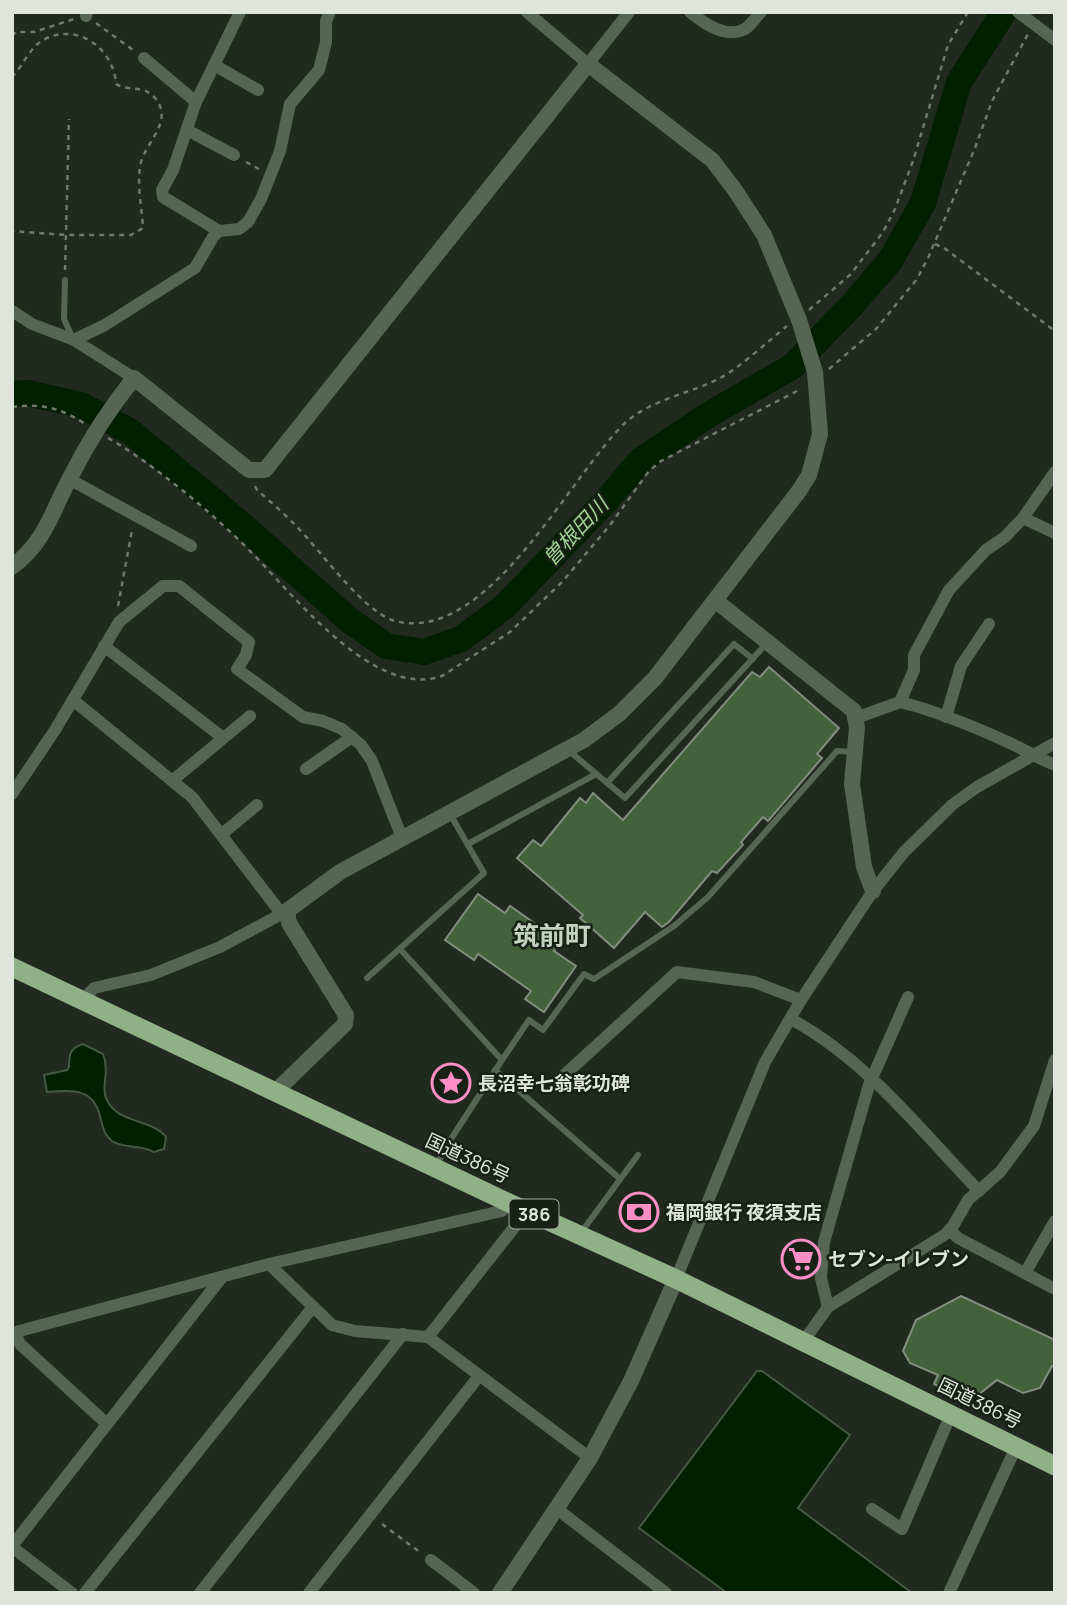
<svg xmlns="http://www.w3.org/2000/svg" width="1067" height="1605" font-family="Manrope,'Noto Sans JP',sans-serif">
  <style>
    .water { fill: #021f00; stroke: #445a42; stroke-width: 2 }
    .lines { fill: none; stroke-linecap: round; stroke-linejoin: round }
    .river { stroke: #021f00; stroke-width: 26 }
    .building { fill: #43623b; stroke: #818d7e; stroke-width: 2 }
    .path { stroke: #71796e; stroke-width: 2.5; stroke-dasharray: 5 5; stroke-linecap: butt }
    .service { stroke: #576554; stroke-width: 6 }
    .minor { stroke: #576554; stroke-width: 12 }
    .tertiary { stroke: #576554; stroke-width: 16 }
    .trunk { stroke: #90b088; stroke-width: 19 }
    .labels { text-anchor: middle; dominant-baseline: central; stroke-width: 5; stroke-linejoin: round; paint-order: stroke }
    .shield { fill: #172115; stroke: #a3aaa1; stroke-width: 2 }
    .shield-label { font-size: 18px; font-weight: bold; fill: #dfe5dd }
    .poi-label { font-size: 19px; font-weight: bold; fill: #dfe5dd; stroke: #172115; text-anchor: start }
    .street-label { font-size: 19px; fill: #dfe5dd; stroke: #172115 }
    .water-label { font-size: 21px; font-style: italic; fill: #9fd192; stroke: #172115 }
    .district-label { font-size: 26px; font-weight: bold; fill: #c6d3c3; stroke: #172115 }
  </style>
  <rect width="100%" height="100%" fill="#212a1e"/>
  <g class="water">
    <path d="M83,1044l20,10c7,18 -2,31 3,44 10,26 45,20 60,39l-2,12 -10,3c-14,-8 -30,-3 -42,-11 -9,-7 -9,-15 -12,-25 -7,-29 -30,-26 -53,-24l-3,-17 23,-5 2,-3c0,-13 1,-19 14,-23z"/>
    <path d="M757,1371h5l88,64 -52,73 114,85h-185l-88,-65z"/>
  </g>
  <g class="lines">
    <path class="river" d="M12,394l15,-1 54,12 50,27 110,92 108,96 37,26 38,6 37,-13 43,-32 101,-105 36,-42 64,-43 88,-51 60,-62 37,-43 33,-58 36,-121 45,-70"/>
  </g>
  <g class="building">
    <path d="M769,667l70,61 -22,26 5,4 -54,63 -5,-4 -22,25 2,3 -26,28 -5,-2 -43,51 -7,5 -17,-15 -31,36 -34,-30 3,-3 -66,-57 16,-18 8,6 39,-48 6,5 7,-10 30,27 129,-148 8,5z"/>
    <path d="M478,894l27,19 5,-7 51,36 -7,9 22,15 -32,46 -19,-13 6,-8 -53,-37 -4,6 -29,-20z"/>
    <path d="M961,1296l94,44v27l-3,-1 -12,22 -17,5 -26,-13 -19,15 -20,-9 -4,8 -20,-10 4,-9 -28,-12 -7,-12 13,-31z"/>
  </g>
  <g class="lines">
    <g class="path">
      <path d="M96,23l37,27"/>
      <path d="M12,36l4,-4h18l40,-13"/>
      <path d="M12,77c11,-11 19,-32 33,-38 34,-17 69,11 71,45 13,8 27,0 39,14 19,22 -8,43 -14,64 -5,20 1,46 2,66l-12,7h-65l-54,-4"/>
      <path d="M246,162l13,7"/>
      <path d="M935,244l9,4 111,83"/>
      <path d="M65,270l4,-151"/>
      <path d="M809,310l42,-36 32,-42 12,-23 18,-48 35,-116 20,-33"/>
      <path d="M829,369l47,-40 41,-50 11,-21 47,-110 17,-47 36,-67"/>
      <path d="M12,407c28,-4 50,1 73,17"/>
      <path d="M108,438c45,26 93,66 131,102 46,43 131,161 203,136l68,-44 53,-51 47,-56 39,-54 12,-10 140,-72"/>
      <path d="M255,486l2,4c15,13 30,26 43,40 22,23 65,83 95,91 93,24 175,-146 230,-198 26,-24 65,-29 95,-45 21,-11 48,-37 67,-52"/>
      <path d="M118,606l14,-76"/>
      <path d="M382,1524l39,29"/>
    </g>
    <g class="service">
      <path d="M65,280l-1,39 9,20"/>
      <path d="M568,750l57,48 141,-154"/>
      <path d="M607,783l127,-139 19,15"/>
      <path d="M468,844l128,-70"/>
      <path d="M400,949l102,111 -60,93 -5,13"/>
      <path d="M367,978l117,-105 -34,-59"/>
      <path d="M502,1060l27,-40 14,10 41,-56 10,5 80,-53 34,-29 129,-146 18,1"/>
      <path d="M495,1070l124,108"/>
      <path d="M580,1234l58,-79"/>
    </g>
    <g class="minor">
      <path d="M527,12l61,52 41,-52"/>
      <path d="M690,12c15,12 36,27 55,17 6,-4 11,-12 16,-17"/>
      <path d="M1018,12l37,28"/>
      <path d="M86,16l1,-4"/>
      <path d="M144,58l52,44"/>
      <path d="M214,65l44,25"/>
      <path d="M187,130l47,25"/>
      <path d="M219,231l20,-2 9,-7 13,-23 19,-48 10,-47 29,-34 7,-28v-21l4,-9"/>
      <path d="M12,311l20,13 42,16 60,38"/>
      <path d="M74,340l31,-15 90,-57 18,-31 6,-6 -56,-34 -1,-7 11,-20 23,-68 44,-90"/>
      <path d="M69,479l122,67"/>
      <path d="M1023,518l32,15"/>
      <path d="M104,646l118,91"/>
      <path d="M73,700l119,97 89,116"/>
      <path d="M900,702c37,9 75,25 110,41 15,7 29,16 45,22"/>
      <path d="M946,717l15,-51 28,-42"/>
      <path d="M856,718l44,-16 14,-32v-15l35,-65 37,-40 19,-13 18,-19 32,-46"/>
      <path d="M306,769l46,-32"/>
      <path d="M173,780l77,-64"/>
      <path d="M12,794l43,-64 64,-108 44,-36h16l70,56 -3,13 -9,14 66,48 20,4 19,8 19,16 11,16 30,77"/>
      <path d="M222,834l35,-29"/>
      <path d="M83,1000l11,-12 57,-13 69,-28 67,-36"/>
      <path d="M791,1019c77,42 129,111 188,172"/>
      <path d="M560,1079l117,-107 77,10 47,18"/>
      <path d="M950,1230l8,8 97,51"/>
      <path d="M269,1264l63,61 23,6 73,6 162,121"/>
      <path d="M1025,1273l30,-52"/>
      <path d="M676,1279l89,-217 36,-62 72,-109 31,-39 48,-47 25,-18 78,-44"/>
      <path d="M828,1307l-7,-29 3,-36 45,-157 39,-88"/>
      <path d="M15,1332l5,12 87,80"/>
      <path d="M12,1333l257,-69 233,-53 5,-9"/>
      <path d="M428,1337l99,-126"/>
      <path d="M803,1342l25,-35 118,-73 7,-8 15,-26 32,-28 34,-46 21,-66"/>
      <path d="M557,1509l109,84"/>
      <path d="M872,1509l30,20 49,-115"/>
      <path d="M12,1546l210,-269"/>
      <path d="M12,1547l60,46"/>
      <path d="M431,1560l43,33"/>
      <path d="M85,1593l228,-286"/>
      <path d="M200,1593l203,-259"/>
      <path d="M309,1593l170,-217"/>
      <path d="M949,1593l67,-146"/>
    </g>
    <g class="tertiary">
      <path d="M12,567c34,-26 39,-54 58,-89 18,-36 39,-69 64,-100l115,92h16l323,-406 124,96 23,30 29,45 35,85 16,52 5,62 -11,41 -10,16 -144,187 -36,36 -35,26 -244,132 -53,39 2,12 57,92 -1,9 -70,68"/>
      <path d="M716,601l138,110 3,17 -5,56 12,83 9,24"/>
      <path d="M500,1593l90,-135 41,-77 45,-102"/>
    </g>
    <path class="trunk" d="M12,967l495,235 169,77 379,187"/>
  </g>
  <defs>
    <symbol id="sight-ring" viewBox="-11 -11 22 22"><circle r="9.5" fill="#172115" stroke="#fb8fc5" stroke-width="1.5"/><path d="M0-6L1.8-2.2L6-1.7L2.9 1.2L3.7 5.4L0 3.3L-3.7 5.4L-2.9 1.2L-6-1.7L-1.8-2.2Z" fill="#fb8fc5"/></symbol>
    <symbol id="bank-ring" viewBox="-11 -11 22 22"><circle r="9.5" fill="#172115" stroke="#fb8fc5" stroke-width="1.5"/><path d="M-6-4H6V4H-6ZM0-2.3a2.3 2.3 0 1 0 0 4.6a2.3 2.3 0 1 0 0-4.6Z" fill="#fb8fc5"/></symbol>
    <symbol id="supermarket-ring" viewBox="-11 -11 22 22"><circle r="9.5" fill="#172115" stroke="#fb8fc5" stroke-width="1.5"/><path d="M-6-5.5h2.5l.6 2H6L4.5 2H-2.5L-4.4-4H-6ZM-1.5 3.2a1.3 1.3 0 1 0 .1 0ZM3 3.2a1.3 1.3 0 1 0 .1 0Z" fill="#fb8fc5"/></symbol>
  </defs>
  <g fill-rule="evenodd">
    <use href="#sight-ring" x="429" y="1061" width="44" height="44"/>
    <use href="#bank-ring" x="617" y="1190" width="44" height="44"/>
    <use href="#supermarket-ring" x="779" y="1237" width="44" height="44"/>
  </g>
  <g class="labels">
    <rect class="shield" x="509.5" y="1199.5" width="49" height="29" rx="5"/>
    <g class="shield-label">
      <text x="534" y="1214">386</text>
    </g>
    <g class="poi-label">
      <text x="478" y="1083">長沼幸七翁彰功碑</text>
      <text x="666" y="1212">福岡銀行 夜須支店</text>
      <text x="828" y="1259">セブン-イレブン</text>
    </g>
    <g class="street-label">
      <text transform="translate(468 1158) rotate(25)">国道386号</text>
      <text transform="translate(980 1403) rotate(26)">国道386号</text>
    </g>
    <g class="water-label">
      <text transform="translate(575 531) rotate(-47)">曽根田川</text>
    </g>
    <g class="district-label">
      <text x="552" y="935">筑前町</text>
    </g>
  </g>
  <rect width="1067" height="1605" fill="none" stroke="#dfe5dd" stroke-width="28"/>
</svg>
